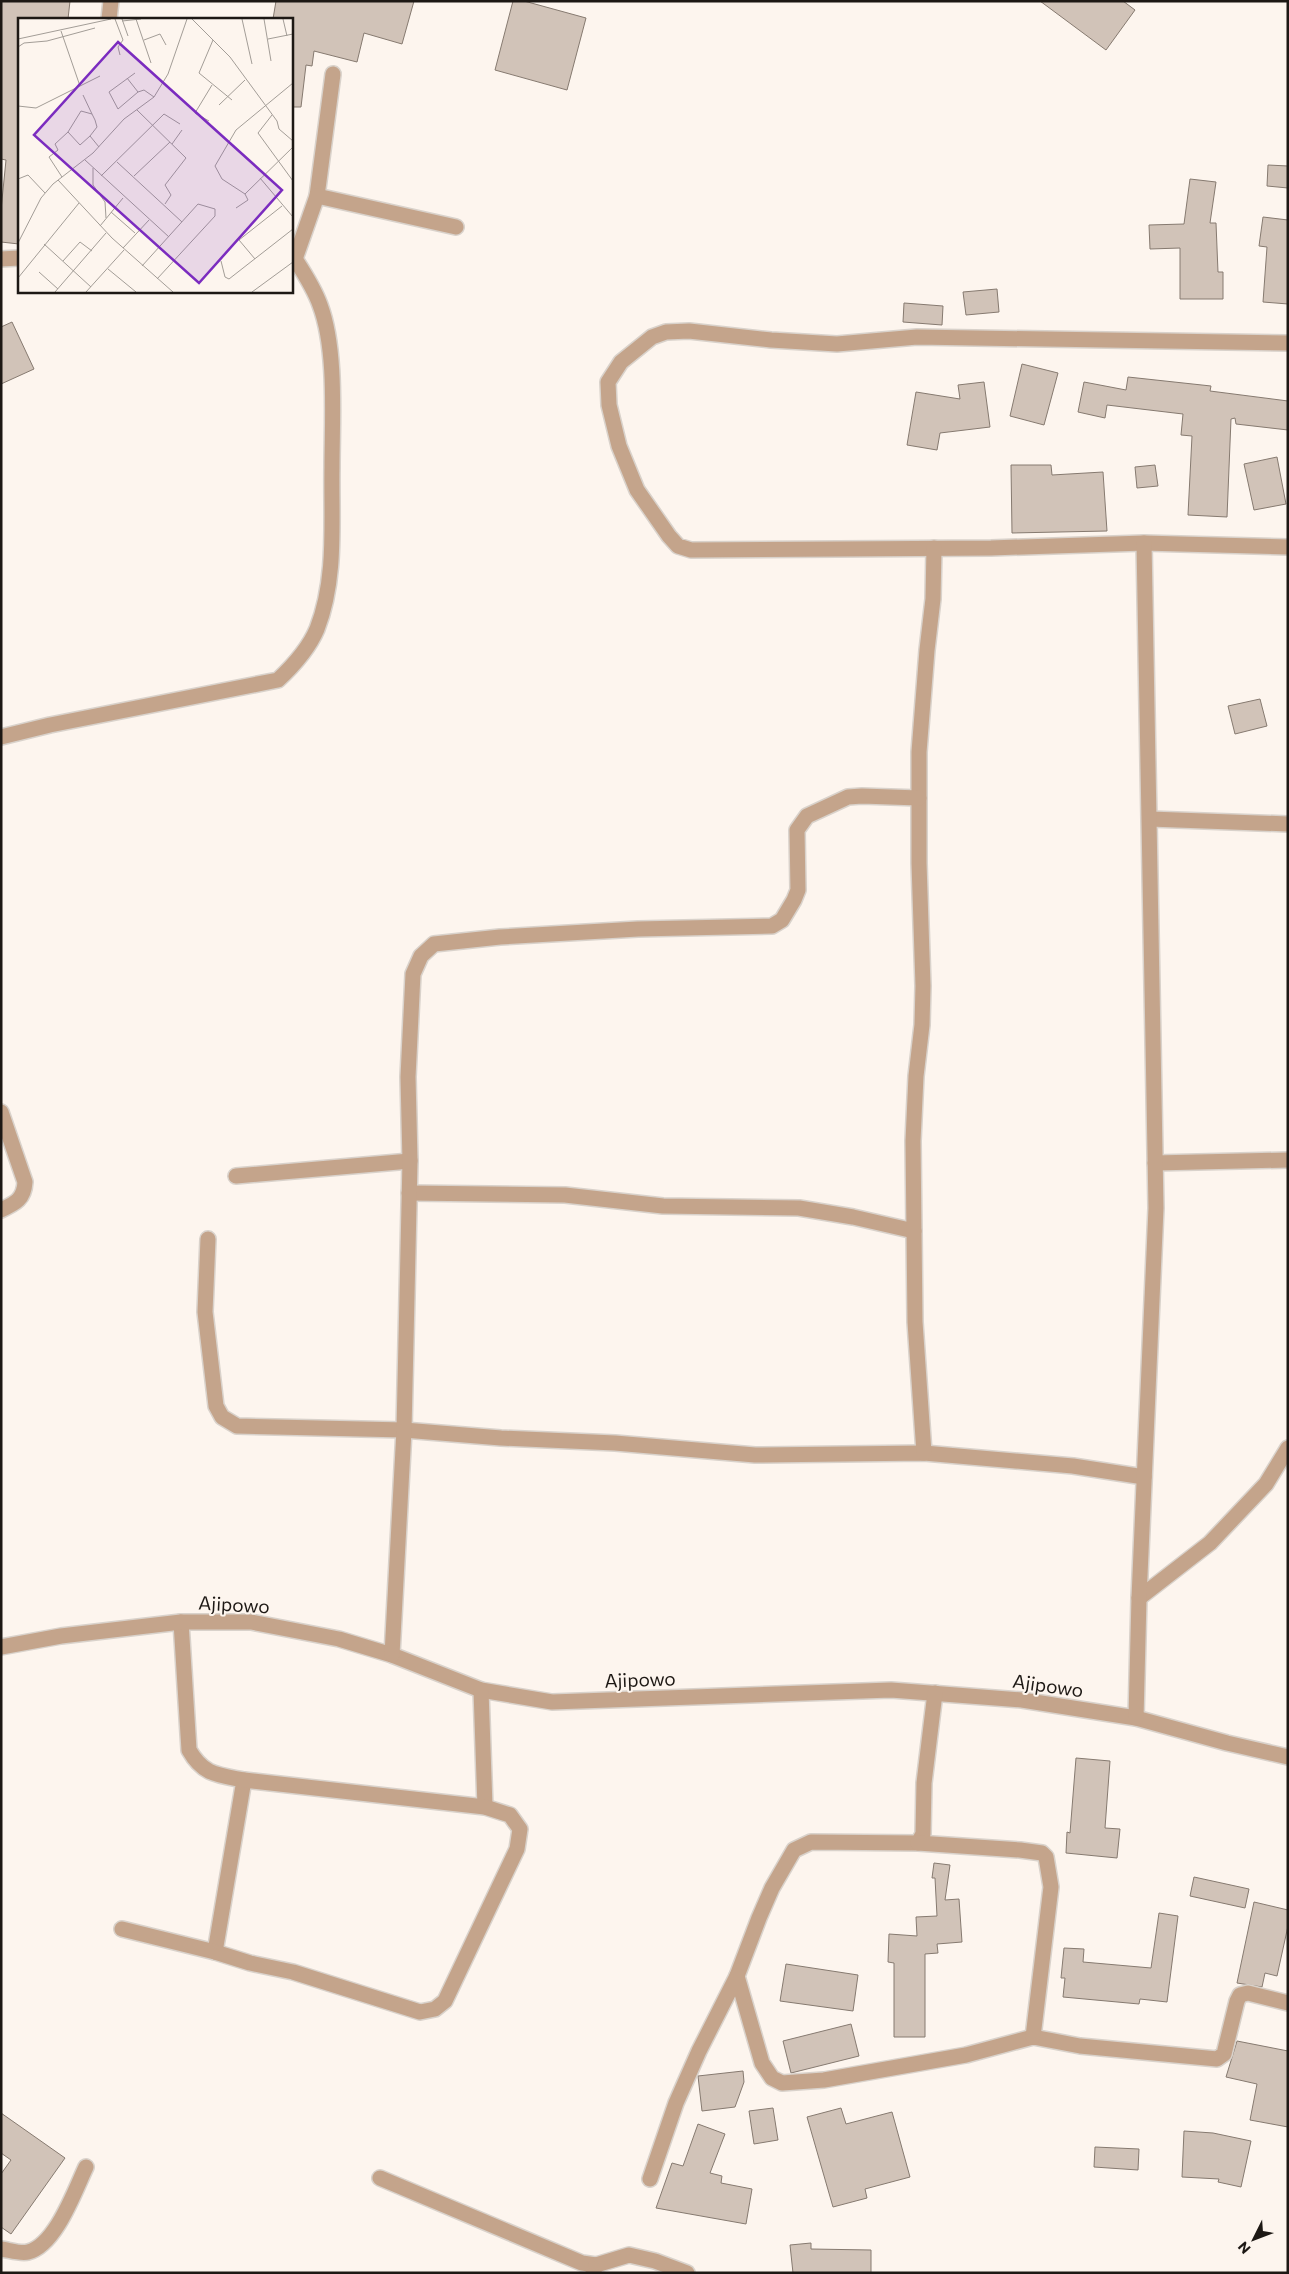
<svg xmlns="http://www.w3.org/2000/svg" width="1289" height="2274" font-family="Commissioner,sans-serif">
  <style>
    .building { fill: #d1c3b8; stroke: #867a70 }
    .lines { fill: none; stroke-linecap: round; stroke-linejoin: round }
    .minor-casing { stroke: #d9d2cb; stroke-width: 18 }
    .minor { stroke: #c4a48b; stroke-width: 15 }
    .labels { text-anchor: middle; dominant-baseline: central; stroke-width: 4; stroke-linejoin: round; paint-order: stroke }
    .street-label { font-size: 19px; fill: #1d1814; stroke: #fdf5ee }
    .inset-road { fill: none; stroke: #a39d97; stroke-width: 1 }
    .view { fill: #7b2cbf; fill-opacity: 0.15; stroke: #7b2cbf; stroke-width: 2.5 }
    .inset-edge { fill: none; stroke: #1d1814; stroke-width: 2.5 }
  </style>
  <rect width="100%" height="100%" fill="#fdf5ee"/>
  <g class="building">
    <path d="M1,1h69l-2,18h-49v225l-18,-2v-32l5,-50 -5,-1z"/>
    <path d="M276,1h138l-12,43 -38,-11 -7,29 -43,-11 -2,15 -6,-1 -5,42h-10v-88h-18z"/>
    <path d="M513,1h11l62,17 -19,72 -72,-20z"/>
    <path d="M1040,1h83l12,9 -29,40z"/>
    <path d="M1268,165l20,1v22l-21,-2z"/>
    <path d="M1190,179l26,3 -6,41h6l2,49h5v27h-43v-51l-30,1 -1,-24 35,-1z"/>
    <path d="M1263,217l25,3v84l-25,-2 4,-55 -8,-1z"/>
    <path d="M997,289l2,23 -33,3 -3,-23z"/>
    <path d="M904,303l39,3 -1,19 -39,-3z"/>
    <path d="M12,322l22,47 -33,15v-57z"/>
    <path d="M1022,364l36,9 -14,52 -34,-9z"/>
    <path d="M1128,377l83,9 -1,5 78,10v29l-52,-6 -1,-6 -4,1 -4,98 -39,-2 4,-79 -11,-1 2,-21 -76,-9 -2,13 -27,-6 6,-30 42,8z"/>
    <path d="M984,382l6,45 -50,6 -3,17 -30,-5 9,-53 44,7 -2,-14z"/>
    <path d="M1277,457l9,47 -32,6 -10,-46z"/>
    <path d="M1011,465h40l1,10 51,-3 4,59 -95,2z"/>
    <path d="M1155,465l3,21 -21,2 -2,-21z"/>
    <path d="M1260,699l7,27 -32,8 -7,-28z"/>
    <path d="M1076,1758l34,3 -5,67 15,1 -3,29 -51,-5 1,-21 3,1z"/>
    <path d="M934,1863l16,2 -5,35 14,-1 3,43 -25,2 1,9 -13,1v83h-31v-74l-6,-1 1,-28 28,2 -1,-19 21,-1 -2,-38h-3z"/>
    <path d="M1194,1877l55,12 -4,19 -55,-12z"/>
    <path d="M1254,1902l34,8v16l-11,50 -12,-3 -3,14 -25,-4z"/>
    <path d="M1159,1913l19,3 -11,86 -27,-3 -1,5 -76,-7 2,-19h-4l3,-30 20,1 -1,13 68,6z"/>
    <path d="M786,1964l72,11 -5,36 -73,-10z"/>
    <path d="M851,2024l8,32 -68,17 -8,-32z"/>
    <path d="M1237,2041l51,10v76l-38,-7 7,-36 -31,-7z"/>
    <path d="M743,2071l1,11 -9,25 -33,4 -4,-35z"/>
    <path d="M773,2108l5,32 -24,4 -5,-33z"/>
    <path d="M841,2108l5,16 46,-12 18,65 -45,12 2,9 -34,9 -26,-90z"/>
    <path d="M1,2113l64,45 -54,76 -10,-7v-53l10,-14 -10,-7z"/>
    <path d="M698,2124l27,10 -15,39 12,3 -1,7 31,6 -6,35 -90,-16 16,-45 11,3z"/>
    <path d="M1184,2131l29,2 38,8 -10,46 -23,-5 1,-3 -37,-2z"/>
    <path d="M1095,2147l44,2 -1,21 -44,-3z"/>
    <path d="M811,2243v6l60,1v23h-78l-3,-28z"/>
  </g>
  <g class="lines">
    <defs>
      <g id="minor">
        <path d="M109,19l2,-18"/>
        <path d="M317,196l16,-122"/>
        <path d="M1,259l18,-1"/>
        <path d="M291,260l4,-1 22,-63 139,31"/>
        <path d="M1288,343l-371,-6 -80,7 -66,-4 -82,-9 -23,1 -14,5 -31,25 -13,20 1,23 10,41 18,44 32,46 9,10 13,4 300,-2 153,-5 144,4"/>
        <path d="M1,737l49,-12 228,-45c15,-14 31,-32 39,-51 20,-51 14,-108 15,-162 0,-47 5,-117 -12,-162 -6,-17 -16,-32 -25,-46"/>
        <path d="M1150,819l138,5"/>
        <path d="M1,1112l24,70c-1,17 -9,21 -24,28"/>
        <path d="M1155,1163l133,-3"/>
        <path d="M236,1176l174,-15"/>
        <path d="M409,1193l156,2 98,11 136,2 54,9 61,14"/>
        <path d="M208,1239l-3,73 11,94 6,11 15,9 167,4 97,8 114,5 140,12 169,-2 149,13 71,11"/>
        <path d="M924,1453l-9,-131 -2,-181 3,-65 6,-51 1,-39 -4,-123v-111l8,-102 6,-51 1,-51"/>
        <path d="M1139,1598l71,-55 56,-59 22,-36"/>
        <path d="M181,1622l8,128c14,25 29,25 55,30l-29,172"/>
        <path d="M1,1647l60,-11 120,-14h70l88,17 53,16 89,35 71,12 339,-12 131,10 114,18 91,25 61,14"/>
        <path d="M392,1655l12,-225 6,-269 -2,-84 5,-103 8,-18 13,-12 66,-7 138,-8 134,-3 10,-6 12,-20 4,-10 -1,-60 10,-14 41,-19 14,-1 57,2"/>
        <path d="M481,1690l4,117"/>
        <path d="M935,1693l-11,90 -1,51 -5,9 -107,-1 -17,8 -22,38 -13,30 -22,58 25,87 10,15 10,5 42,-3 142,-25 67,-18 47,9 137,13 7,-5 13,-53 3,-6 8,-2 40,10"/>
        <path d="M1136,1718l3,-120 17,-390 -12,-665"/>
        <path d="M918,1843l102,7 22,3 4,4 5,30 -18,150"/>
        <path d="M122,1929l93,23 35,11 43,9 127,40 15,-3 10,-8 72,-152 3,-20 -10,-14 -25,-8 -241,-27"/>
        <path d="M380,2178l202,85 14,2 -3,8"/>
        <path d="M650,2179l26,-76 23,-52 38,-75"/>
        <path d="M1,2249c8,1 20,5 27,3 28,-7 47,-62 58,-85"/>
        <path d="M596,2265l33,-10 26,6 32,12"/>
      </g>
    </defs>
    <use href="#minor" class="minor-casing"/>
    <use href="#minor" class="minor"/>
  </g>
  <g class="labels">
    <g class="street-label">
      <text transform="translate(234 1604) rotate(3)">Ajipowo</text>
      <text transform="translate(640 1679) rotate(-2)">Ajipowo</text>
      <text transform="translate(1048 1685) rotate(8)">Ajipowo</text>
    </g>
  </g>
  <g transform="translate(18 18)">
    <rect width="275" height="275" fill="#fdf5ee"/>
    <path class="inset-road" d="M97,1l8,21 -5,7 2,8M104,1l6,17M118,1l15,44M174,1l38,38 47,64 2,8 14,12M224,1l10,45M246,1l7,42M265,1l4,17M104,3l19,-2M43,13l19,55 20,-10M0,21l93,-20M250,21l25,-5M126,22l16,-6 6,11M195,22l-14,33 33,27M0,29l6,-4 23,-2 48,-13M117,55l-26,19 9,17 20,-17M109,60l11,14 6,-2 10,7M65,77l9,19M201,87l26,-25M0,88l18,2 44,-22M119,92l49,48 -21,27 6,10 -6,9M254,97l-14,18 35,48M191,103l-14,-8 17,-28M50,114l12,13 10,-9M154,126l10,-14M67,142l84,77M99,144l65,60M75,150v17l12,17 1,16M83,158l63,-62 16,10M116,158l36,-34M44,159l-13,-20 9,-7 -3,-6 13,-12 13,-21 11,3 3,6 2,7 -7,9 9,11M242,160l33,39M0,161l10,-4 17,18M40,162l54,58 61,54M227,176l-23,-15 -7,-13 21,-36 57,-47M227,176l48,-47M218,190l12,-8 -3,-6M93,194l24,21M82,208l23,-28M0,225l23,-45 12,-14 40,-31 31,-34 30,-22 14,-23 19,-55M26,226l47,43M105,230l26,-28M237,241l-16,-19 43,-34M45,243l17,-19 12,9M203,243l4,16 4,2 64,-50M124,248l56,-62 17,5v7l-58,63M90,251l28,23M21,254l19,17M0,260l61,-75M37,274l51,-59M68,274l38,-42M234,274l41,-30"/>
    <path class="view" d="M100,24l164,148 -83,93 -165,-148z"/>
    <rect width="275" height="275" class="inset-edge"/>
  </g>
  <rect width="1289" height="2274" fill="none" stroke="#1d1814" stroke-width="5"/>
  <g transform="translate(1254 2239) rotate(228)" stroke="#fdf5ee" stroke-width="4" paint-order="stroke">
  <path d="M0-4L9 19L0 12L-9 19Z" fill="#1d1814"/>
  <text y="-8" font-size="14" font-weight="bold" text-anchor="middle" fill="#1d1814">N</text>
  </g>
</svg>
